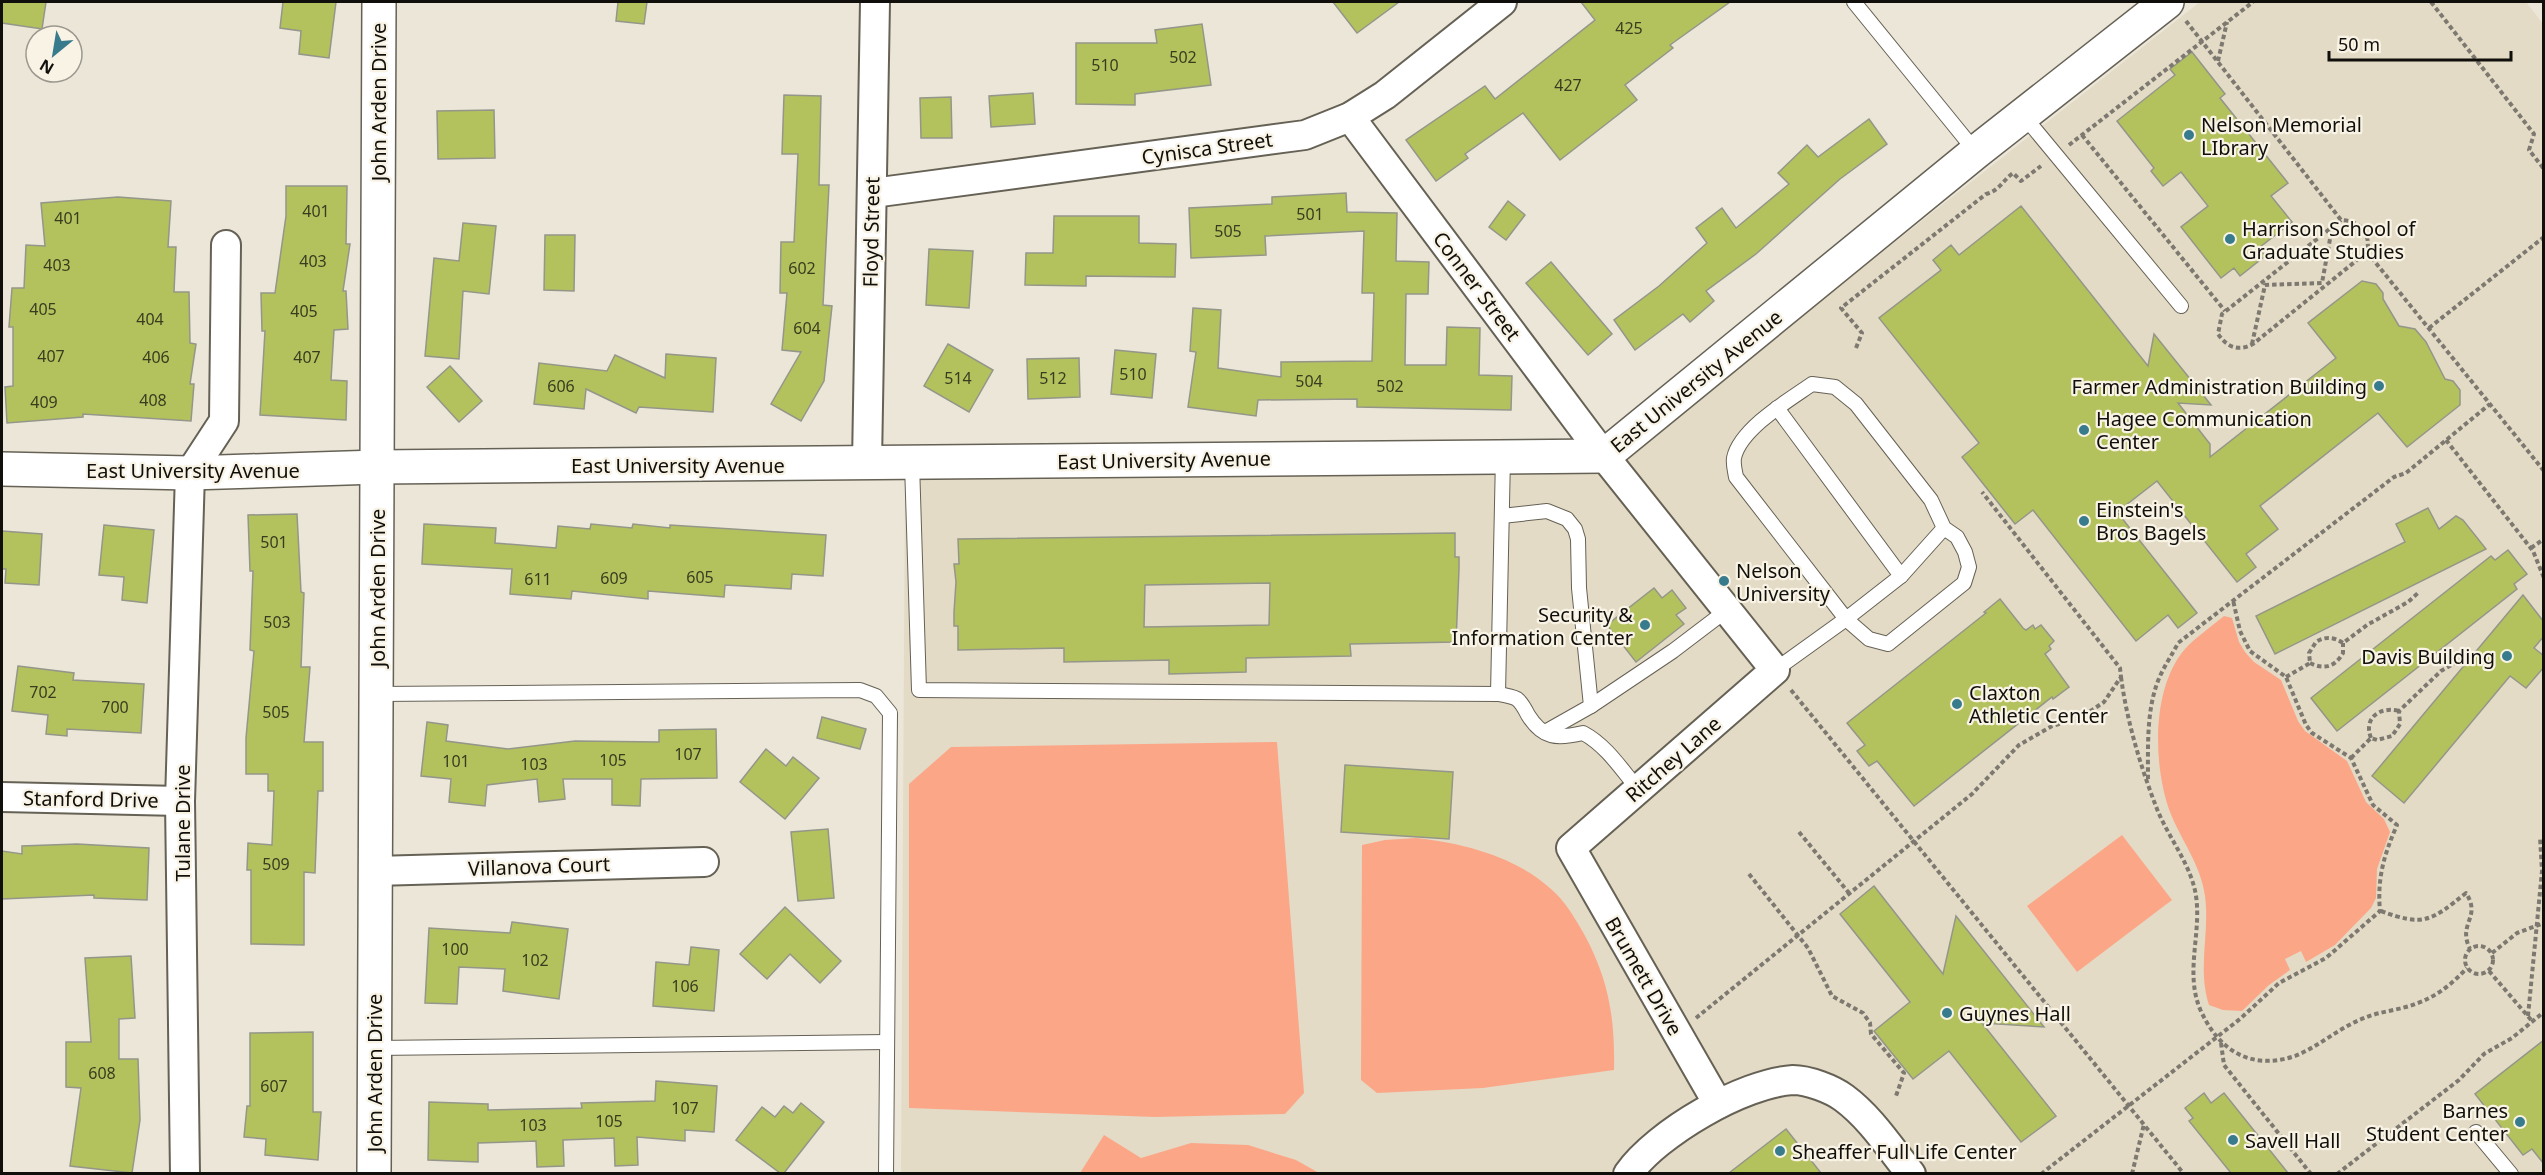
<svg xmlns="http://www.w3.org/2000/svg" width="2545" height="1175" font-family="'Noto Sans',sans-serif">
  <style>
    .built { fill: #e3dbc6 }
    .green { fill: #fca688 }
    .building { fill: #b4c25d; stroke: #949689; stroke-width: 1.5; fill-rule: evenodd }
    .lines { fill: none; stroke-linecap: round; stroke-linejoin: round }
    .service-casing { stroke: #666155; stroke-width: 16 }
    .minor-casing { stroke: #666155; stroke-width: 32 }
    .tertiary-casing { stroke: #666155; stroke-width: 36 }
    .path { stroke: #7d7970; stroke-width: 4; stroke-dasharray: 4.5 3; stroke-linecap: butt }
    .service { stroke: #fff; stroke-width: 14 }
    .minor { stroke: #fff; stroke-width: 28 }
    .tertiary { stroke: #fff; stroke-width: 33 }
    .poi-dot { fill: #387b8c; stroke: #f8f3e5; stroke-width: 2 }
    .labels { text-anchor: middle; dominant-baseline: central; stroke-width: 4.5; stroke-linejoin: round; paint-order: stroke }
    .number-label { font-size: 16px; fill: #3a3c20 }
    .street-label { font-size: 20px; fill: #110f0b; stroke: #f8f3e5 }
    .poi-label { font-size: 20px; fill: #110f0b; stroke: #f8f3e5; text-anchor: start }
  </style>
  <rect width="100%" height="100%" fill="#ebe6d8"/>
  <path class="built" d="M2200,2h326l17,22v1149l-1642,1 4,-698 710,-14z"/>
  <g class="green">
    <path d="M2224,616l8,2 7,24 6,10 9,10 27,18 17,41 7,10 42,30 19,41 18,17 6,13 -13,37 -1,29 -5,10 -36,37 -29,17 -5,-11 -16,8 5,11 -21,15 -27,26 -19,-1 -14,-5c-12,-38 1,-71 -4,-109 -4,-31 -24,-56 -35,-84 -17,-46 -19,-124 15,-163 11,-12 26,-22 39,-33z"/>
    <path d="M1277,742l27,351 -19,21 -130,3 -246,-9v-324l42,-37z"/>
    <path d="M2122,835l50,65 -95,72 -50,-66z"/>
    <path d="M1416,838c46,5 99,18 135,51 14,12 24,29 33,45 25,46 31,84 30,136l-131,18 -106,5 -16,-13 1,-235 23,-5z"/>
    <path d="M1104,1135l37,23 50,-15 57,2 48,15 23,13h-239z"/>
  </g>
  <g class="building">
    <path d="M2,2h44l-4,27 -40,-6z"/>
    <path d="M283,2h53l-7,56 -30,-4 2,-23 -21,-3z"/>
    <path d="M618,2h29l-3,22 -28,-3z"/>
    <path d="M1333,2h66l-42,31z"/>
    <path d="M1581,2h149l-60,43 3,3 -48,37 12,15 -77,60 -37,-47 -58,41 3,4 -32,23 -30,-41 79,-54 10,13 100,-79z"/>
    <path d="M1202,24l9,61 -76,9v11l-59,-1v-61h81l-2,-13z"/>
    <path d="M2192,52l33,42 -5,4 68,85 -17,13 21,26 -33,26 6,8 -25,20 -6,-8 -13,10 -40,-51 27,-21 -27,-34 -18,14 -12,-15 3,-3 -37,-47 58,-46 -5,-6z"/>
    <path d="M1033,93l2,31 -44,3 -2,-31z"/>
    <path d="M784,95l37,1 -2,89h10l-6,120 9,1 -8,75 -23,40 -30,-17 30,-52 -19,-2 5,-57h-7l1,-51h13l4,-88h-16z"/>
    <path d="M951,97l1,41h-31l-1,-40z"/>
    <path d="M494,110l1,48 -57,1 -1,-48z"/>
    <path d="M1869,119l18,25 -47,35 -84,75 -50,37 8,10 -24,21 -7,-8 -48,36 -21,-30 45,-34 48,-43 -11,-15 26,-20 14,20 53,-44 -11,-11 29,-28 11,12z"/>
    <path d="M286,186h61l-1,58h4l-7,47h3l2,38 -14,1 -3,50 16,1 -1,39 -86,-5 5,-84h-3l-1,-38h14l11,-77z"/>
    <path d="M1346,193l1,19 50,1 -1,48 33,1 -1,32h-22l-1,71h41l1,-38 33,1 -1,47 33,1 -1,34 -154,-3v-8l-99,1 -2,16 -68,-9 8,-55 -6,-1 3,-43 28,2 -3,58 63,9v-15l91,-1 2,-68h-12l2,-62 -99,5 1,19 -75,3 -2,-50 83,-4v-7z"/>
    <path d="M118,197l53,4 -3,46h8l-2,45h15l1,51 6,1 -6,40h4l-3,37 -108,-7v3l-76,6 -2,-36 8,-1v-59h-4l3,-39h12l2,-43 19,1 -4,-43z"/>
    <path d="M1508,201l17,14 -19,25 -17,-13z"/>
    <path d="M2021,206l127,160 6,-32 57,71 -33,-2 32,41v13l126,-99 -28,-35 54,-42 14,3 7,9v6l16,27 16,3 11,13 19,37 8,2 7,9v15l-53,42 -29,-34 -118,93 18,23 -32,25 10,13 -19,15 -80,-101 -40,31 80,101 -19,15 -10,-13 -32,26 -103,-131 -18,14 -53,-67 17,-14 -100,-125 62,-48 -8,-10 18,-15 8,10z"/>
    <path d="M1054,216h85v27l37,1 -1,33 -89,-1v10l-61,-1 1,-32h27z"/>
    <path d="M463,223l33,3 -7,68 -26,-3 -4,68 -34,-3 9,-98 25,3z"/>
    <path d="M545,235h30l-1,56 -30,-1z"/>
    <path d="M929,249l44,2 -4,57 -43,-3z"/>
    <path d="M1551,262l61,72 -24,21 -62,-72z"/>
    <path d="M948,344l45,26 -24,42 -45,-26z"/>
    <path d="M1115,350l41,4 -4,44 -41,-4z"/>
    <path d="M666,354l50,4 -3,54 -74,-5 -3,6 -50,-24 -2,20 -50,-5 5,-41 68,8 8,-16 50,23z"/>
    <path d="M1079,358l1,39 -52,2 -1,-40z"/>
    <path d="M450,366l32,35 -23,21 -32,-35z"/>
    <path d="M2428,508l11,21 17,-13 7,4 23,29 -211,105 -19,-38 149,-74 -9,-18z"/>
    <path d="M297,514l4,78 3,1 -3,74h9l-6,75h19v49h-5l-3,82 -11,-1v73l-53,-1v-74h-4l1,-27 24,2 2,-54h-6v-17h-22v-36l8,-87 -4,-1 3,-79h-3l-2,-56z"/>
    <path d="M424,524l72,4 -1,15 61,5 2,-22 32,3 1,-5 41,4 1,-4 37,4v-3l156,10 -3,41 -31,-2 -1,15 -66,-4 -1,12 -76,-6v8l-76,-8 -1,8 -61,-5 2,-25 -90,-5z"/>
    <path d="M104,525l50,5 -7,73 -25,-3 2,-23 -25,-2z"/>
    <path d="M2,531l40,3 -3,51 -34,-2 1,-14h-4z"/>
    <path d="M1455,533v24h4v12l-3,73 -106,2 1,12 -105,2v14l-77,2v-14l-105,2v-14l-106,2v-24h-4v-14l2,-30 -2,-18h5l-1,-25zM1270,583l-1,42 -125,2 1,-42z"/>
    <path d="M2508,550l19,24 -13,10 3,5 -180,142 -26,-33 180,-142 4,4z"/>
    <path d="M1654,588l8,10 10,-8 14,18 -10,7 8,9 -48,38 -29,-37z"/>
    <path d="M2523,595l21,27v14l-10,12 10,8v11l-18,21 -16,-12 -106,127 -32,-27z"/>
    <path d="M2000,599l23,29 3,2 7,-5 2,4 6,-4 13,16 -5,5 2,3 -6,5 24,33 -16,12 -1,-2 -138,109 -37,-45 -8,5 -12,-15 8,-6 -18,-22 139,-110 -2,-1z"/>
    <path d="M18,666l56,7 -1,7 71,4 -3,49 -74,-4v7l-21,-2 2,-19 -36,-4z"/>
    <path d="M822,717l44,12 -6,20 -43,-11z"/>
    <path d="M427,722l21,3 -2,16 62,8 67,-8 84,1v-12l57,-1 1,49 -76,1 -1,27 -28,-1v-26h-49l2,20 -26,3 -2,-23 -50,6 -2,21 -36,-4 2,-23 -30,-3z"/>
    <path d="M766,749l20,17 7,-9 26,21 -34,41 -45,-37z"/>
    <path d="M1345,765l108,7 -4,67 -108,-7z"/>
    <path d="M828,829l6,69 -36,3 -7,-69z"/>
    <path d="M77,844l72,4 -2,52 -53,-2v-3l-92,4v-48l20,3v-8z"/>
    <path d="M1874,886l69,88 13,-58 88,111 -62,-4 74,93 -35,26 -72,-91 -36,28 -39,-48 36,-29 -70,-88z"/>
    <path d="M785,907l56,54 -21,22 -30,-29 -23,25 -27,-25z"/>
    <path d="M512,922l56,7 -9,70 -56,-8 2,-22 -46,-2 -2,37 -32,-1 4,-75 81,5z"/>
    <path d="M691,947l28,3 -5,61 -61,-5 3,-44 33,3z"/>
    <path d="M131,956l4,62 -16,1v40h19l2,61 -8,53 -62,-7 11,-78 -15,-1v-45h25l-6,-84z"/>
    <path d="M313,1032v80h8l-3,48 -53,-5 1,-16 -22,-2 3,-31h3v-73z"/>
    <path d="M2544,1040v124l-12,-15 -9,6 -48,-61z"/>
    <path d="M656,1081l61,5 -3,46 -29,-2v11l-48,-4 1,28 -23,1 -1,-28 -51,2 1,26 -27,1 -1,-26 -58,2v19l-50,-2 1,-58 59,2v6l94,-2 -1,-5 74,-2z"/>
    <path d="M2204,1093l7,10 13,-10 64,80h-57l-42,-52 4,-3 -8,-10z"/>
    <path d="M801,1103l23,19 -40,51h-4l-44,-33 26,-33 13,10 9,-11 9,7z"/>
    <path d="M1786,1129l35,44h-92z"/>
  </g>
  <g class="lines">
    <defs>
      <g id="service">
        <path d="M1854,2l122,150"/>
        <path d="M2023,115l158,191"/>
        <path d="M1777,408l124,168"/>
        <path d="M912,463l7,227 579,4 5,-237"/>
        <path d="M1502,516l45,-5 20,8 8,10 3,10 1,49 12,118 -46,26"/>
        <path d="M1775,670l71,-51 55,-43 43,-48 -13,-28 -75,-96 -21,-17 -23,-3c-23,16 -72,45 -78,74 -1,6 1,13 2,19l110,142 23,20 19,5 76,-61 5,-16 -4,-15 -8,-15 -13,-9"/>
        <path d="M378,694l482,-4 16,6 14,17 -4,461"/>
        <path d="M1498,694c6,1 13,2 19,5 5,4 8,10 11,16 15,24 29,24 55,18 23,12 39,37 55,56"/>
        <path d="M1591,706l82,-55 54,-41"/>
        <path d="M374,1048l513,-6"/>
        <path d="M2476,1132l35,42"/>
      </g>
      <g id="minor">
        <path d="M1350,117l254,339 171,214 -204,178 147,256"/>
        <path d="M873,193l432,-58 45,-18 35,-22 117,-93"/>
        <path d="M867,463l8,-461"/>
        <path d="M2,797l178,4"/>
        <path d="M375,871l329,-9"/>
        <path d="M185,1174l-5,-373 10,-328 34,-52 2,-176"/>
        <path d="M1628,1174c29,-41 115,-91 165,-94 15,0 39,9 51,18 27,20 46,50 67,76"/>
      </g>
      <g id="tertiary">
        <path d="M2,469l188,4 187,-6 1227,-11 372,-304 191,-150"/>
        <path d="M374,1174l5,-1172"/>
      </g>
    </defs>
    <use href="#service" class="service-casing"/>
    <use href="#minor" class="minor-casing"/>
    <use href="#tertiary" class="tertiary-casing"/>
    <g class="path">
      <path d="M2431,2l103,132 -5,16 15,19"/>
      <path d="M2186,21l155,199c20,1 30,13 26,32l177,219"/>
      <path d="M2218,61l9,-39"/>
      <path d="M2082,135l143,176"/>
      <path d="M2069,145l184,-143"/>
      <path d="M2341,220l-119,94 -4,20c9,13 20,18 35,10l114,-92"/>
      <path d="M2429,328l115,-91"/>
      <path d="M2252,344l13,-59 57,-2 10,-55"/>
      <path d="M1856,348l6,-15 -21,-25 145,-114c13,-3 17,-14 27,-21l8,8 20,-15"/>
      <path d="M2446,440l87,111 11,27"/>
      <path d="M2531,548l13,-9"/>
      <path d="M2310,663c14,7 25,4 33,-10v-10"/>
      <path d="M2121,677c6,45 20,91 36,132 10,25 28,48 36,74 13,41 -10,85 7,126 18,41 50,62 95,47 25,-10 46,-30 72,-39 15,-6 33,-7 48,-13 21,-7 37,-20 52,-36"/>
      <path d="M2286,677l24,-14 -1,-10 7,-11c9,-6 18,-5 27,1l24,-18 41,-23 11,-10"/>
      <path d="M1791,690l393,484"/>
      <path d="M2371,738c-8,-20 9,-32 28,-27"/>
      <path d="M2351,758l20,-20 6,2 15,-4 8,-12 -1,-13 42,-40 26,-15"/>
      <path d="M2148,779c0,-34 -2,-76 14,-107 5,-10 11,-19 16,-29l216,-166 12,-4 84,-69"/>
      <path d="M1799,832l50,61"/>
      <path d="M1749,874l59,74 24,48 31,17 7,10 1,11 33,39 -8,23"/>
      <path d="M2381,911c43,16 50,10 85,-18 16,25 -9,30 4,56"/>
      <circle cx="2479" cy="960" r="14"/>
      <path d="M2492,953l25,-20 27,-10"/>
      <path d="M2489,971l43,50"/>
      <path d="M2528,1016l14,-145 -2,-34"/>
      <path d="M1696,1018l276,-224 47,-49 33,-19 28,-8 24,-16 17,-25 -1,-9 -138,-176"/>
      <path d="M2221,1043l3,22 87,109"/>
      <path d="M2041,1174l199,-155 39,-36 47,-25 54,-47c-3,-33 4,-56 17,-86l-24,-20 -22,-47 -39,-25 -6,-8 -20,-48 -36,-26 -10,-20 -7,-31"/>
      <path d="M2132,1174l12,-50"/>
      <path d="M2337,1174l122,-94 25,-26 28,-16 32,-26"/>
    </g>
    <use href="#service" class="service"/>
    <use href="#minor" class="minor"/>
    <use href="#tertiary" class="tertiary"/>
  </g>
  <g class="poi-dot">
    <circle cx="2189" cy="135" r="6"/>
    <circle cx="2230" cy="239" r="6"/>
    <circle cx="2379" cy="386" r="6"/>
    <circle cx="2084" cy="430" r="6"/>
    <circle cx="2084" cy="521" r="6"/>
    <circle cx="1724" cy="581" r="6"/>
    <circle cx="1645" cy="625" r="6"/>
    <circle cx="2507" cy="656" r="6"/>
    <circle cx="1957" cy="704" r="6"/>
    <circle cx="1947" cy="1013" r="6"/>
    <circle cx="2520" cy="1122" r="6"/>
    <circle cx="2233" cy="1140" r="6"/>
    <circle cx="1780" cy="1151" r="6"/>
  </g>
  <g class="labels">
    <g class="number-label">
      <text x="1629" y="28">425</text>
      <text x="1183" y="57">502</text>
      <text x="1105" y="65">510</text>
      <text x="1568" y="85">427</text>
      <text x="316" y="211">401</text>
      <text x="1310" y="214">501</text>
      <text x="68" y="218">401</text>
      <text x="1228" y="231">505</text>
      <text x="313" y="261">403</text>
      <text x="57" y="265">403</text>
      <text x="802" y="268">602</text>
      <text x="43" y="309">405</text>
      <text x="304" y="311">405</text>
      <text x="150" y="319">404</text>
      <text x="807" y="328">604</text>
      <text x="51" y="356">407</text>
      <text x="156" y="357">406</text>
      <text x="307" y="357">407</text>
      <text x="1133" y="374">510</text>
      <text x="958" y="378">514</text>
      <text x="1053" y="378">512</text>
      <text x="1309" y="381">504</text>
      <text x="561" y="386">606</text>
      <text x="1390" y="386">502</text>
      <text x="153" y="400">408</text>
      <text x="44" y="402">409</text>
      <text x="274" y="542">501</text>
      <text x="700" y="577">605</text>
      <text x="614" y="578">609</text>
      <text x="538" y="579">611</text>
      <text x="277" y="622">503</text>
      <text x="43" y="692">702</text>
      <text x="115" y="707">700</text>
      <text x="276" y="712">505</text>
      <text x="688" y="754">107</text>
      <text x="613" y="760">105</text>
      <text x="456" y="761">101</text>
      <text x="534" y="764">103</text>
      <text x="276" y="864">509</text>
      <text x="455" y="949">100</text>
      <text x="535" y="960">102</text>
      <text x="685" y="986">106</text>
      <text x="102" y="1073">608</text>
      <text x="274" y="1086">607</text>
      <text x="685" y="1108">107</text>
      <text x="609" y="1121">105</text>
      <text x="533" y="1125">103</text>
    </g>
    <g class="street-label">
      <text transform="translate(378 102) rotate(-90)">John Arden Drive</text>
      <text transform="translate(1207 148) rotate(-8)">Cynisca Street</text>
      <text transform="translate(871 232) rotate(-89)">Floyd Street</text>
      <text transform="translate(1477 286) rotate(53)">Conner Street</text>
      <text transform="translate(1696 381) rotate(-39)">East University Avenue</text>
      <text transform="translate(1164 460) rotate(-1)">East University Avenue</text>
      <text x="678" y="465">East University Avenue</text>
      <text x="193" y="470">East University Avenue</text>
      <text transform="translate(377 588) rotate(-90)">John Arden Drive</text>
      <text transform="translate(1673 759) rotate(-41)">Ritchey Lane</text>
      <text transform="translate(91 799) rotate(1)">Stanford Drive</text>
      <text transform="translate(182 823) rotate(-90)">Tulane Drive</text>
      <text transform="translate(539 866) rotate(-2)">Villanova Court</text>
      <text transform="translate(1644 976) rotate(60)">Brumett Drive</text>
      <text transform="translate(374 1073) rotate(-90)">John Arden Drive</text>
    </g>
    <g class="poi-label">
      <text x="2201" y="124">Nelson Memorial<tspan x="2201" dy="23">LIbrary</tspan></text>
      <text x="2242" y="228">Harrison School of<tspan x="2242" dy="23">Graduate Studies</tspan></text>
      <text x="2367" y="386" text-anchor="end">Farmer Administration Building</text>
      <text x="2096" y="418">Hagee Communication<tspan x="2096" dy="23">Center</tspan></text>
      <text x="2096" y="509">Einstein's<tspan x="2096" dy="23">Bros Bagels</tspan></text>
      <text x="1736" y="570">Nelson<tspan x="1736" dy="23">University</tspan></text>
      <text x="1633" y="614" text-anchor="end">Security &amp;<tspan x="1633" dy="23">Information Center</tspan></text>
      <text x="2495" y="656" text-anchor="end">Davis Building</text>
      <text x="1969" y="692">Claxton<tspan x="1969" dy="23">Athletic Center</tspan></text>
      <text x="1959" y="1013">Guynes Hall</text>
      <text x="2508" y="1110" text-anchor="end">Barnes<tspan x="2508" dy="23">Student Center</tspan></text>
      <text x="2245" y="1140">Savell Hall</text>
      <text x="1792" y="1151">Sheaffer Full Life Center</text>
    </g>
  </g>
  <rect width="2545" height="1175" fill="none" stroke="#110f0b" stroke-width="6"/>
  <g transform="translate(54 54) rotate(210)"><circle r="28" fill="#f8f3e5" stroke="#9c988e" stroke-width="1.5"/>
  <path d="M0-4.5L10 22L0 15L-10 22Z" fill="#387b8c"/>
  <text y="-9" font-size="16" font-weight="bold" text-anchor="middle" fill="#110f0b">N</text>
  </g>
  <path d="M2329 51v9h182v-9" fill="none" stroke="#110f0b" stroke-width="3"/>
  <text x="2338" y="51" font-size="18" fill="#110f0b" stroke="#f8f3e5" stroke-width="4.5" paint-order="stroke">50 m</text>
</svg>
